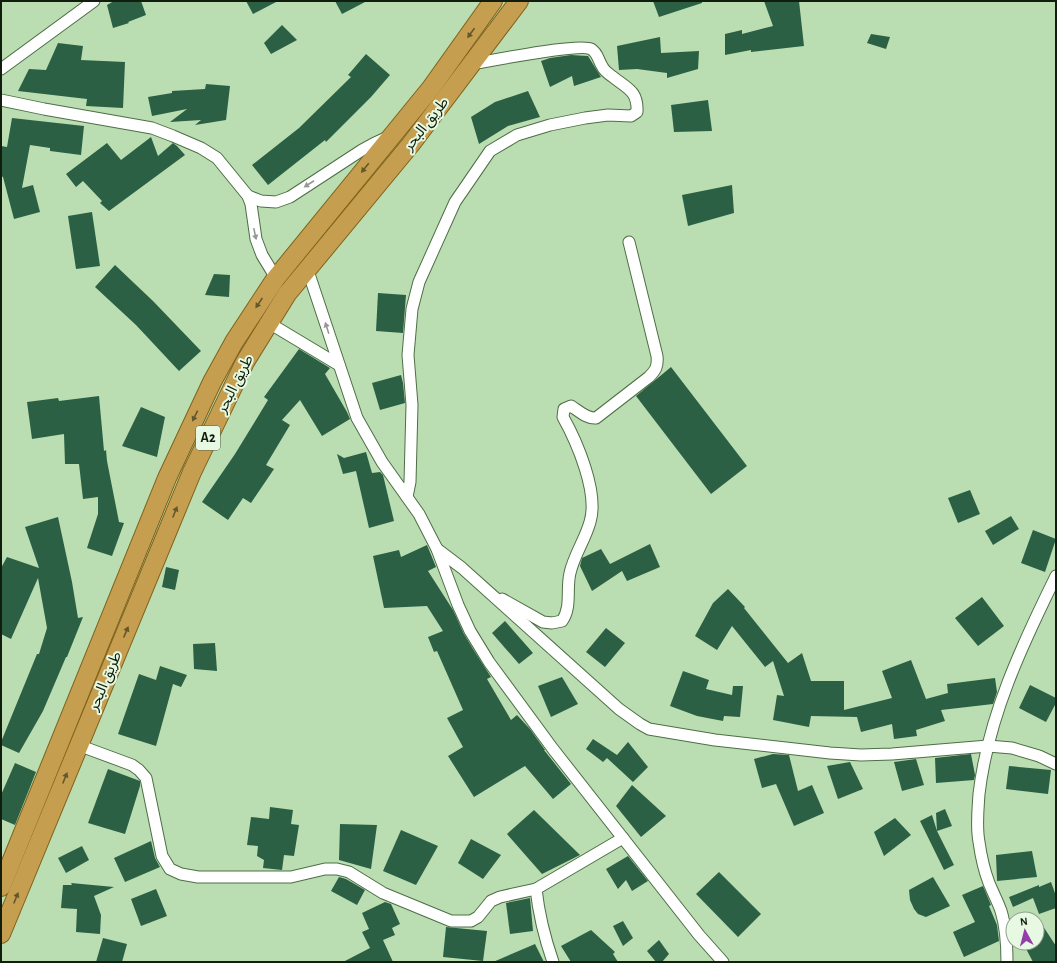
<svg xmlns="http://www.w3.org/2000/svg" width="1057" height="963" font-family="'Alegreya Sans','Noto Sans Arabic',sans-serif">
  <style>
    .building { fill: #2b6045 }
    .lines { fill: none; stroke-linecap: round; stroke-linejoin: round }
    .minor-casing { stroke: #4e6e46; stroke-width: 13 }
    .trunk-casing { stroke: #7e621c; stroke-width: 20 }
    .minor { stroke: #fff; stroke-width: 11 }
    .trunk { stroke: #c69e4f; stroke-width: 18 }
    .oneway { fill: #62582b }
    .oneway2 { fill: #949a93 }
    .labels { text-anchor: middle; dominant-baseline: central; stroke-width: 4; stroke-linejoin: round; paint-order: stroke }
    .shield { fill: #e7f9e2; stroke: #51604e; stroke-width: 1 }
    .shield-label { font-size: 14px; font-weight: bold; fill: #111e0e }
    .street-label { font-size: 15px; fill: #111e0e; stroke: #e7f9e2 }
  </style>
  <rect width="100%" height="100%" fill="#badeb1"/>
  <g class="building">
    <path d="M114,1h27l5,14 -18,7 1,1 -16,5 -6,-23z"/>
    <path d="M246,1h32l-25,13z"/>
    <path d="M335,1h32l-25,13z"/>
    <path d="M653,1h49v2l-43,14z"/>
    <path d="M764,1h35l5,45 -53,6v-2l-26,5v-21l17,-4v4l31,-8z"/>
    <path d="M282,25l15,15 -26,14 -7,-11z"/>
    <path d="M871,34l19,3 -4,12 -19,-6z"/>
    <path d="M660,37l1,16 38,-2 -1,18 -31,9v-5l-30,-4 -18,1 -2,-24z"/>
    <path d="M58,43l25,3 -2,14 44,2 -2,46 -37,-2 1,-7 -69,-8 11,-22 17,1z"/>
    <path d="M366,54l24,21 -19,22 -45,45 -1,-2 -57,45 -16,-20 47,-37 52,-51 -3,-2z"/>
    <path d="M571,55l17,1 13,21 -27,9 -2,-10 -22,11 -9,-26 9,-3z"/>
    <path d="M206,84l24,2 -4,34 -31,5 6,-5 -31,2 17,-13 -35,7 -4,-19 24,-4v-2l33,-2z"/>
    <path d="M528,91l12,26 -32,9 -29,18 -8,-27 24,-15z"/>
    <path d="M708,100l4,31 -38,1 -3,-27z"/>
    <path d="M12,118l72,8 -3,29 -31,-4v-3l-20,-3 -8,43 11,-3 7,27 -26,7 -11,-42 -2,-1v-30l6,1z"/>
    <path d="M151,137l7,19 15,-13 4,3 8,9 -76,56 -9,-8 2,-2 -19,-20 -7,6 -10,-13 41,-31 14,17z"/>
    <path d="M732,185l2,28 -46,13 -6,-31z"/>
    <path d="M92,212l8,54 -24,3 -8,-53z"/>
    <path d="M115,265l38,36 48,50 -22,20 -43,-46 -41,-38z"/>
    <path d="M214,274l16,1 -1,22 -24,-2z"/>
    <path d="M378,293l28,2 -3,38 -27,-2z"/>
    <path d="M299,349l31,19 -5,6 22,38 3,7 -28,17 -22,-36 -18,20 8,5 -24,40 8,4 -23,34 -8,-5 -15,22 -26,-18 33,-48 33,-54 -4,-3z"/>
    <path d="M671,367l76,99 -36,28 -75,-98z"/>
    <path d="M401,375l2,8 2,20 -25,7 -8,-27z"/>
    <path d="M99,396l5,55 2,-1 1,11 12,61 5,1 -12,33 -25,-8 11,-34v-17l-15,2 -4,-35h-14l-1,-30 -32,5 -5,-37 31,-4 1,3z"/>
    <path d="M141,407l24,10 -8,40 -35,-11z"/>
    <path d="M366,452l6,21 8,-1 3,3 11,46 -25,7 -13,-57 -13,3 -6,-20 7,4z"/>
    <path d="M970,490l10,24 -22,9 -10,-25z"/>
    <path d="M1011,516l8,13 -26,16 -8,-14z"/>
    <path d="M58,517l14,65 6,36 5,-1 -16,40h-1l-23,54 -24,42 -18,-8v-3l36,-88h2l8,-26 -9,-50 -27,61 -10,-5v-66l6,-11 32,11 -14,-41z"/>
    <path d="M1033,530l23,9 -11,33 -24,-9z"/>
    <path d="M650,544l10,23 -33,14 -5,-10 -30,20 -12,-25 2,-8 19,-9 9,15z"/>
    <path d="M427,545l9,22 -8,4 25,39 11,24 9,15 18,28 -4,2 24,41 6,-5 13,14 15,21h-1l27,34 -18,15 -28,-33 -51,31 -26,-41 15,-9 -16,-29 16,-8 -26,-59 -3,1 -6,-15 15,-6 -16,-25 -43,2 -11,-52 26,-6 2,7z"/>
    <path d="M166,567l13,3 -4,20 -13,-3z"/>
    <path d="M728,589l17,18 -1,1 44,55 14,-10 9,28h33v29l48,-12 -10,-27 29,-11 15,39 22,-6 -1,-9 48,-6 2,14 -4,12 -52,6 4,11 -29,9 1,6 -23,3 -2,-15 -31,8 -4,-15 -46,-1 -2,11 -36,-7 4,-25 7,1 -11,-35 -8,6 -33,-41 -15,24 -22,-14 18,-33z"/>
    <path d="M982,597l22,29 -26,20 -23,-28z"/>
    <path d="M505,621l28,32 -14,11 -27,-31z"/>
    <path d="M606,628l19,15 -20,24 -19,-15z"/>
    <path d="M215,643l2,28 -23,-2 -1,-25z"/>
    <path d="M160,666l27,9 -6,12 -8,-3 -17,62 -38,-12 21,-60 17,6z"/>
    <path d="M683,671l26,9 -3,9 26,6 1,-9h10l-3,31 -16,-1 -1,5 -26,-5 -27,-10z"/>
    <path d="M562,677l16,27 -27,13 -13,-31z"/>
    <path d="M1030,685l26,13v5l-10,19 -27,-14z"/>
    <path d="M593,739l24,16 11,-13 20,25 -15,15 -26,-24 -4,4 -17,-13z"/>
    <path d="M773,754l16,1 9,36 14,-6 12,28 -30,13 -18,-42 -14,4 -8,-29z"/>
    <path d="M971,754l4,21 -1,5 -38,3 -1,-25z"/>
    <path d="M916,759l8,26 -22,6 -8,-29z"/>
    <path d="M850,762l13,27 -25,10 -11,-33z"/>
    <path d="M15,763l21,9 -21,53 -14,-6v-24z"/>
    <path d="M1009,766l42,4 -3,24 -42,-5z"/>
    <path d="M108,769l32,12v5l-15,48 -37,-11z"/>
    <path d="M632,785l34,31 -25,21 -25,-31z"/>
    <path d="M270,807l23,3 -2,14 8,1 -5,31 -10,-1 -2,15 -19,-2 1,-8 -7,-4 1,-10 -11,-1 4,-28 18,2z"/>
    <path d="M945,809l7,17 -15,5 17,34 -10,5 -24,-49 12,-6 5,16 -1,-18z"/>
    <path d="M534,810l46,45 -38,19 -35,-40z"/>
    <path d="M895,818l16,17 -27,21 -10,-24z"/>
    <path d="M340,824l37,1 -6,44 -32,-9z"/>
    <path d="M401,830l37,16 -22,39 -33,-14z"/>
    <path d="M471,839l30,16 -18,24 -25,-16z"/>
    <path d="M151,841l4,17 5,9 -35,15 -11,-24z"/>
    <path d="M82,846l7,14 -23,13 -8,-15z"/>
    <path d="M1032,851l5,26 -40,4 -1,-26z"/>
    <path d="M628,856l20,25 -16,10 -6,-11 -8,9 -12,-20z"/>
    <path d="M719,872l42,42 -23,23 -42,-43z"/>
    <path d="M339,877l7,2 19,11 -8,15 -26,-14z"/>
    <path d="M933,877l17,29 -24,11 -8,-3 -4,-5 -4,-9 -1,-10z"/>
    <path d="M1051,882l5,14v12l-17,6 -6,-16 -20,9 -4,-10 30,-12v2z"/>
    <path d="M71,883l43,4 -20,9 7,19 -1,19 -24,-2 1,-23 -16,-1 2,-23h9z"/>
    <path d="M983,886l8,19 -2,1 8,19 2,16 -35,16 -11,-25 22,-10 -13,-27z"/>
    <path d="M156,889l11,27 -26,10 -10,-27z"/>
    <path d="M530,898l3,33 -23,3 -4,-31z"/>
    <path d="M385,902l6,2 9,20 -8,4 3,7 -12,5 10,22h-50l27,-14 -8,-16 7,-3 -7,-16z"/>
    <path d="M1037,917l19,29v16h-23l-10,-19h14z"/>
    <path d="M623,921l10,17 -10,8 -10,-20z"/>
    <path d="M446,927l41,4 -4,30 -40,-4z"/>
    <path d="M591,930l24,22 -2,2 5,8h-47l-10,-16z"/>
    <path d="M103,938l24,6 -5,18h-26z"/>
    <path d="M659,940l10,14 -7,8h-6l-9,-11z"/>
    <path d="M535,944l9,18h-51z"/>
  </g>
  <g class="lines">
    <defs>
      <g id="minor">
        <path d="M1,69l93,-68"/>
        <path d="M1,100l43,9 108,19 21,8 28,12 16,10 31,38 3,8 5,35 6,16 14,23"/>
        <path d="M248,196l13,5 15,1 14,-5 72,-47 11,-6 15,-7"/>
        <path d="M307,268l50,150 25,44 37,52 18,35 21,56 12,26 19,31 64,87 146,186 24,27"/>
        <path d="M269,323l70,42"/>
        <path d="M407,497l3,-15 2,-77 -4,-50 4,-46 7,-27 36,-80 35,-51 27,-16 33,-10 35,-7 23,-3 23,1 6,-4c1,-21 -9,-23 -24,-35 -4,-3 -9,-6 -11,-11 -4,-6 -4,-13 -11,-17 -11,-6 -102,12 -119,15"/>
        <path d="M437,549l25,19 157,141 21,15 9,5 66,11 115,13 31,2 31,-1 96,-8 24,2 27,8 17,8"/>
        <path d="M502,599l41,23 9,1 10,-2c10,-14 4,-32 8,-48 4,-18 15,-33 20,-51 9,-29 -13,-80 -27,-105l1,-8 7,-3c8,5 16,13 25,12l53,-41c7,-7 9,-11 8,-21l-28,-114"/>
        <path d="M78,745l54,20 7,5 7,8 16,78 8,13 11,5 17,3h93l34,-8h12l12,3 34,21 68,28h20l7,-4 13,-16 9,-4 36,-8 87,-51"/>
        <path d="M536,889c3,27 8,47 17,73"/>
        <path d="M1007,962c0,-16 -1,-35 -6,-51 -3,-9 -8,-18 -12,-28 -5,-13 -8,-27 -10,-41 -3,-16 -1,-32 0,-48 9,-77 43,-149 77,-218"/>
      </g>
      <g id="trunk">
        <path d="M1,887l166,-409 45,-96 22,-40 42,-64 155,-190 62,-87"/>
        <path d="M1,934l191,-462 53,-110 42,-68 124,-150 108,-143"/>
      </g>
    </defs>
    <use href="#minor" class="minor-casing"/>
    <use href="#trunk" class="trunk-casing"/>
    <use href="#minor" class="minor"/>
    <use href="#trunk" class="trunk"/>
  </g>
  <defs><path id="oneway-solid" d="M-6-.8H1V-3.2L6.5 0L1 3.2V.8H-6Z"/></defs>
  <g class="oneway">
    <use href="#oneway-solid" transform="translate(471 33) rotate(126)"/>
    <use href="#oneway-solid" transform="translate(365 168) rotate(129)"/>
    <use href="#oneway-solid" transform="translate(259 303) rotate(124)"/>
    <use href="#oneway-solid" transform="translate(195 416) rotate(116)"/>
    <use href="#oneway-solid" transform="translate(175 512) rotate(-68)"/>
    <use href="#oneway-solid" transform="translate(126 632) rotate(-67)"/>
    <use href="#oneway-solid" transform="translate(65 778) rotate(-68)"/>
    <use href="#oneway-solid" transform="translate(16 898) rotate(-68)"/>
  </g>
  <g class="oneway2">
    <use href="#oneway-solid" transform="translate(309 184) rotate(147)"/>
    <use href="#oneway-solid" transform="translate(255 234) rotate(78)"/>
    <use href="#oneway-solid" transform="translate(327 328) rotate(-108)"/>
  </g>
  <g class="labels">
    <rect class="shield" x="196" y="426" width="24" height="24" rx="3"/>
    <g class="shield-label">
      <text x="208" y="438">A2</text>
    </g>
    <g class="street-label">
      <text transform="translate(426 124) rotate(-52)">طريق البحر</text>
      <text transform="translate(235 384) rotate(-63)">طريق البحر</text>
      <text transform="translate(105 681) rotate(-67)">طريق البحر</text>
    </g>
  </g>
  <rect width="1057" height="963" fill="none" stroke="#111e0e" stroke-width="4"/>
  <g transform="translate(1025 931) rotate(353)"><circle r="19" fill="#e7f9e2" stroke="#91a18d"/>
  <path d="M0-3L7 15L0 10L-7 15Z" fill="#953eaa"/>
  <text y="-6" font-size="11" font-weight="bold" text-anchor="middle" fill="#111e0e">N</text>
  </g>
</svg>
